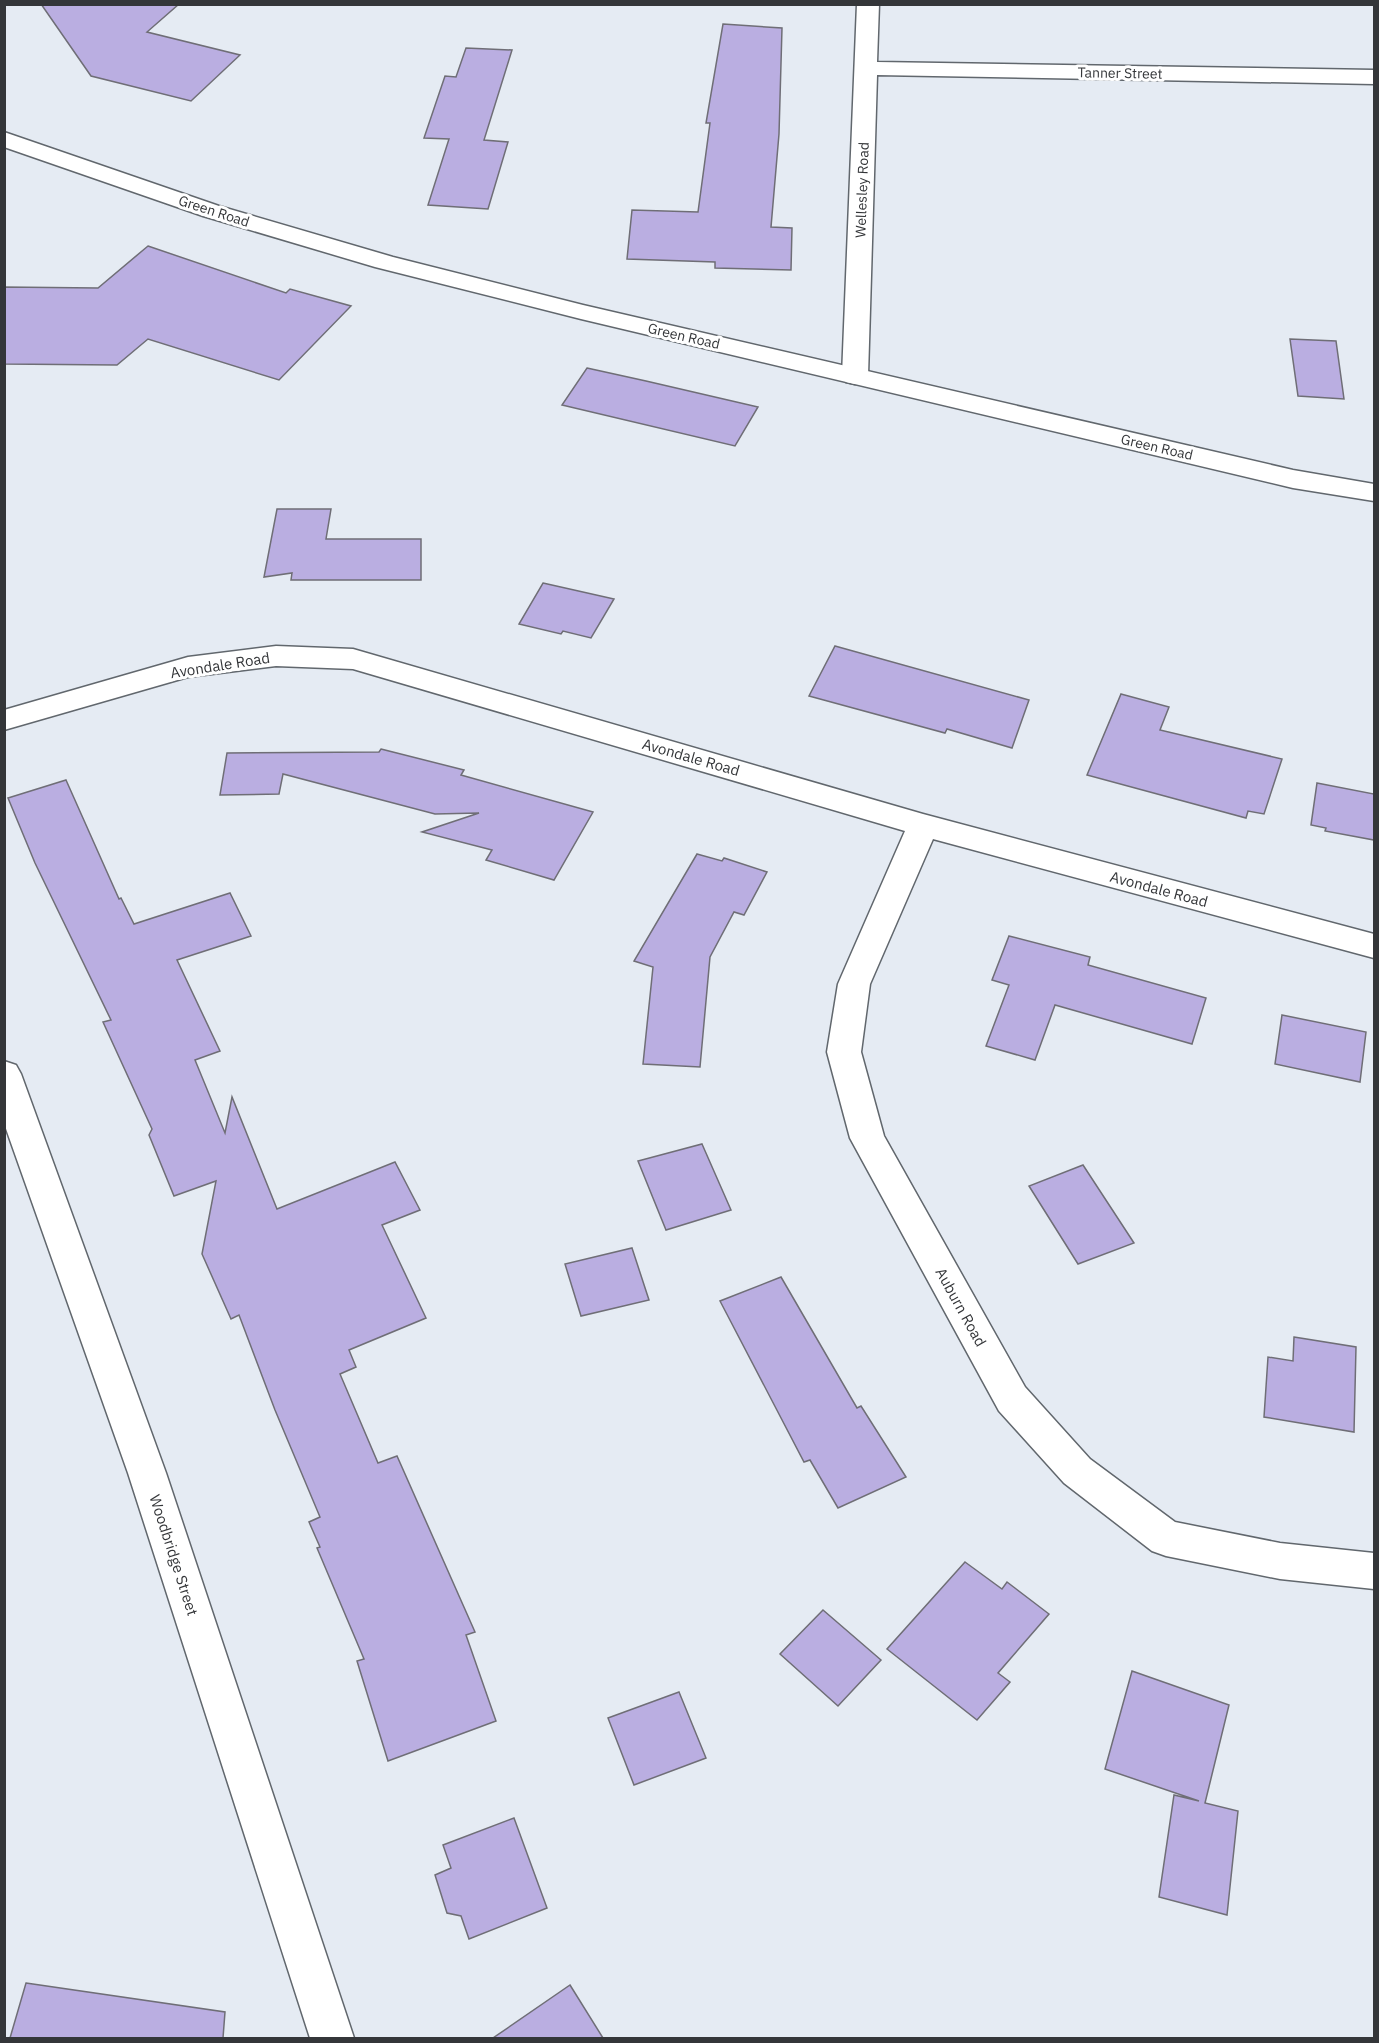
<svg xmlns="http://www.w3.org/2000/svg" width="1379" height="2043" font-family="'IBM Plex Sans',sans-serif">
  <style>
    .building { fill: #baaee1; stroke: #6f6e76; stroke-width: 1.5 }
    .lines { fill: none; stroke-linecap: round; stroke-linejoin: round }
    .minor-casing { stroke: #61676d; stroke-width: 3 }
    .tertiary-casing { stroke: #61676d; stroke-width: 3 }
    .secondary-casing { stroke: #61676d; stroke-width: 3 }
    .minor { fill: #fff; fill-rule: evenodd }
    .tertiary { fill: #fff; fill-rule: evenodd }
    .secondary { fill: #fff; fill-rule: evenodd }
    .labels { text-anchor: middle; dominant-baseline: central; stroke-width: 6; stroke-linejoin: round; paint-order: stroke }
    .far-street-label { font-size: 14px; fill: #343639; stroke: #fff }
    .street-label { font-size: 15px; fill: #343639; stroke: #fff }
  </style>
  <rect width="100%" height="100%" fill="#e5ebf3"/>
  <g class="building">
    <path d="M41,4h138l-32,28 93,23 -49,46 -100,-25z"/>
    <path d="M723,24l59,4 -3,106 -8,93 21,1 -1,42 -76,-2v-6l-88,-3 5,-49 66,2 12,-89h-4z"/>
    <path d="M466,48l46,2 -28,90 24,2 -20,67 -60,-4 21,-66 -25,-1 21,-62 11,1z"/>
    <path d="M148,246l138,47 4,-4 61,17 -72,74 -131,-41 -31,26 -113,-1v-77l94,1z"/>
    <path d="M1290,339l46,2 8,58 -46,-3z"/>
    <path d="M587,368l59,13 112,26 -23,39 -173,-41z"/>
    <path d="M277,509h54l-5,30h95v41h-130l1,-7 -28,4z"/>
    <path d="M543,583l71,16 -23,39 -28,-7 -2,3 -42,-10z"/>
    <path d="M835,646l194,54 -17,48 -65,-19 -2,4 -136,-37z"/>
    <path d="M1121,694l48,13 -9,23 122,29 -18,55 -16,-3 -2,7 -159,-43z"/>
    <path d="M381,749l83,21 -3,5 132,37 -39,68 -68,-20 6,-10 -70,-18 57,-19 -44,1 -152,-40 -4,20 -59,1 7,-42 152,-1z"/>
    <path d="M66,780l53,119 2,-1 13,26 96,-31 21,43 -74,24 43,91 -25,9 30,73 7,-36 45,112 118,-47 25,48 -38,15 44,93 -77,32 7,17 -16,7 38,89 19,-7 78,176 -9,3 30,86 -108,40 -31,-100 7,-2 -47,-111 3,-1 -11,-25 11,-5 -45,-107 -36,-95 -8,4 -29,-65 14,-73 -42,15 -25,-61 3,-6 -49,-107 8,-2 -76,-157 -27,-65z"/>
    <path d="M1317,783l57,11v46l-49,-9 1,-3 -15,-3z"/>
    <path d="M697,854l25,7 2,-3 43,14 -23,43 -10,-3 -24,45 -10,110 -57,-3 10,-97 -19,-6z"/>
    <path d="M1009,936l81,21 -2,8 118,33 -14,46 -137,-39 -20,55 -49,-14 23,-61 -17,-5z"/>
    <path d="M1282,1015l84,17 -6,50 -85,-18z"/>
    <path d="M702,1144l29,66 -65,20 -28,-69z"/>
    <path d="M1083,1165l51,78 -56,21 -49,-78z"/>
    <path d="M632,1248l17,52 -68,16 -16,-52z"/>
    <path d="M781,1277l76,131 4,-2 45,71 -68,31 -28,-48 -6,2 -84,-161z"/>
    <path d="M1294,1337l62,10 -2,85 -90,-15 4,-60 25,4z"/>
    <path d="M965,1562l37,27 5,-7 42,32 -51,59 12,9 -33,38 -90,-71z"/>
    <path d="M823,1610l58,50 -43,46 -58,-52z"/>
    <path d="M1132,1671l97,34 -24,98 33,8 -11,104 -68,-18 15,-102 25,6 -94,-32z"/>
    <path d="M679,1692l27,66 -72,27 -26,-67z"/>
    <path d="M514,1818l33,90 -78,31 -8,-23 -14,-3 -12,-38 16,-7 -8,-23z"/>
    <path d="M26,1983l199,29 -2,26h-213z"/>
    <path d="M570,1985l33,53h-110z"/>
  </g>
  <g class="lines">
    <defs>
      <g id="minor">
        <path d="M857,4h22l-2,58 497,8v14l-497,-9 -9,301 -4,6 -9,2 -9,-2 -4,-6z"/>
        <path d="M276,646l77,3 570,165 451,120v24l-441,-119 -63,145 -9,68 23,84 141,251 65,72 85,63 105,21 94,10v36l-94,-10 -114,-23 -14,-5 -88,-68 -65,-72 -149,-273 -23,-86 11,-68 67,-153 -552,-162 -77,-3 -88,11 -184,53v-20l184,-53z"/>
      </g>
      <path id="tertiary" d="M4,132l215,74 174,51 190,48 710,165 81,14v17l-81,-13 -712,-169 -206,-52 -172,-51 -199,-69z"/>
      <path id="secondary" d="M4,1061l12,4 5,9 145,399 188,565h-44l-182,-565 -124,-350z"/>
    </defs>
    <use href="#minor" class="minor-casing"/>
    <use href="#tertiary" class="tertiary-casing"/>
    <use href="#secondary" class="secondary-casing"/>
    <use href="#minor" class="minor"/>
    <use href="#tertiary" class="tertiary"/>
    <use href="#secondary" class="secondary"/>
  </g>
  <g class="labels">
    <g class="far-street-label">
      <text transform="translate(1120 73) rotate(1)">Tanner Street</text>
      <text transform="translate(862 190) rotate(-88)">Wellesley Road</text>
      <text transform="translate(214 211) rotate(18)">Green Road</text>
      <text transform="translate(684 336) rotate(13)">Green Road</text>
      <text transform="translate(1157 447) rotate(13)">Green Road</text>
    </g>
    <g class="street-label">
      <text transform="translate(220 665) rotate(-9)">Avondale Road</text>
      <text transform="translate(691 757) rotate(16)">Avondale Road</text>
      <text transform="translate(1159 889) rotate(15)">Avondale Road</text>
      <text transform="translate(961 1307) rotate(61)">Auburn Road</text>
      <text transform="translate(174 1555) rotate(72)">Woodbridge Street</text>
    </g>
  </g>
  <rect width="1379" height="2043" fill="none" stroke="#343639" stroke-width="12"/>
</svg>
